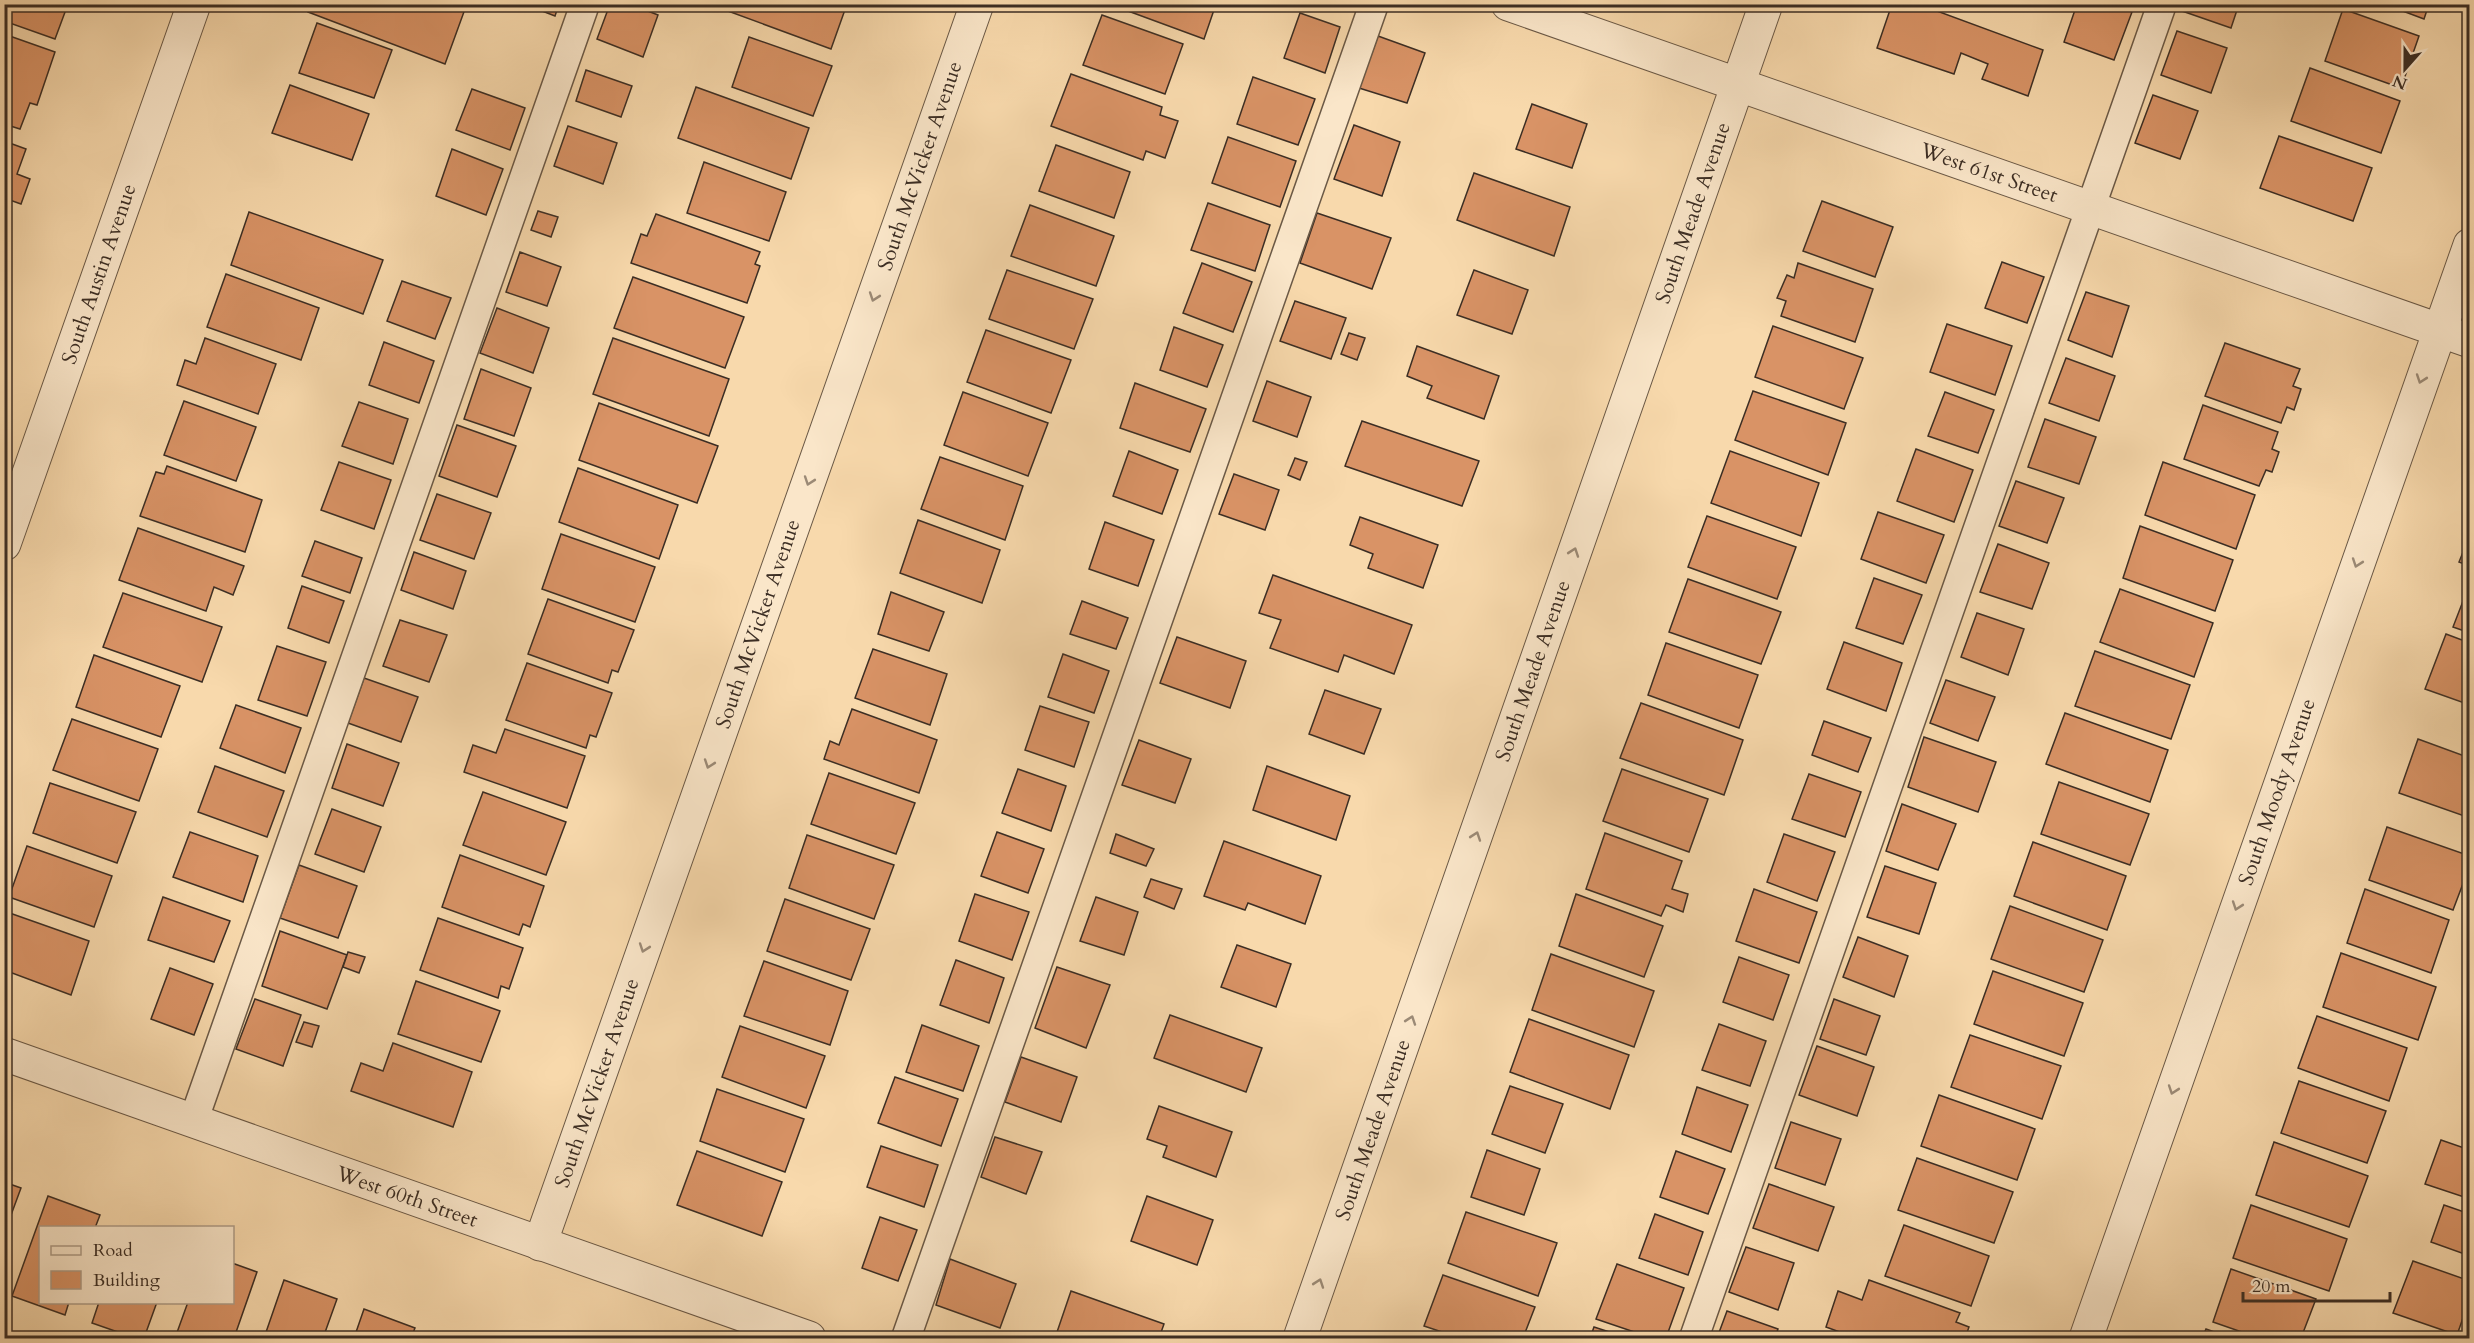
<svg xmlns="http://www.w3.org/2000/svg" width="2474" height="1343" font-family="Cardo,serif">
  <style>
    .building { fill: #d99366; stroke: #3c2e24; stroke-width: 1.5 }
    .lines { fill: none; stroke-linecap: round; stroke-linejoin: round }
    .service-casing { stroke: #6b5946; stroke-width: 31 }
    .minor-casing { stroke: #6b5946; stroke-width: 35 }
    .tertiary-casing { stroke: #6b5946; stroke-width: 35 }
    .service { stroke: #fae6c9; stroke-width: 28 }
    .minor { stroke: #fae6c9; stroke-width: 33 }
    .tertiary { stroke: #fae6c9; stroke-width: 33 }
    .oneway { stroke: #9b8a76 }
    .labels { text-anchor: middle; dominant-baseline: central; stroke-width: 5; stroke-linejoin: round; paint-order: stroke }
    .street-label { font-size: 21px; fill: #3c2e24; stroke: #fae6c9 }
  </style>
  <rect width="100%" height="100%" fill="#f8d9ac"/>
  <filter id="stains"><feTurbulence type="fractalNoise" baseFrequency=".00333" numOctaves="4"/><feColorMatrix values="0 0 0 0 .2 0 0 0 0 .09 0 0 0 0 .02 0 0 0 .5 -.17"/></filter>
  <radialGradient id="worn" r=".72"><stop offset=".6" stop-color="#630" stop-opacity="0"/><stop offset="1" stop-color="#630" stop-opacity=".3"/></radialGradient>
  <g class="building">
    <path d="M4,4h64l-13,35 -51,-18z"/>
    <path d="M311,4h141l13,5 -20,55 -137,-52z"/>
    <path d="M524,4h35l-4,12z"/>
    <path d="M610,4h20l28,11 -15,42 -46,-18z"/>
    <path d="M718,4h129l-16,45 -114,-42z"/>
    <path d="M1109,4h107l-12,35z"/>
    <path d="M1892,4h26l125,46 -15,46 -46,-17 6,-15 -27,-11 -7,21 -77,-26z"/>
    <path d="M2077,4h33l22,8 -18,48 -50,-18z"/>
    <path d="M2185,4h54l-8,24 -49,-17z"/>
    <path d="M2384,4h45l-5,15z"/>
    <path d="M2343,9l76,27 -18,52 -76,-27z"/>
    <path d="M1300,13l40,14 -15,46 -41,-15z"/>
    <path d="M1102,15l81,29 -18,50 -82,-29z"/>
    <path d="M317,23l75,27 -18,48 -75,-25z"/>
    <path d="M2177,31l50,17 -16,45 -50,-18z"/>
    <path d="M4,34l51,18 -18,53 -7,-2 -10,26 -16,-5z"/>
    <path d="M1378,36l47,17 -18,50 -48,-15z"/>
    <path d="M749,37l83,29 -19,50 -81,-29z"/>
    <path d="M2310,68l90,33 -19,52 -90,-32z"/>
    <path d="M586,70l46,16 -11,31 -45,-16z"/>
    <path d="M1071,74l91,33 -2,8 18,6 -13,37 -19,-7 -3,9 -92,-34z"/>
    <path d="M1253,77l62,22 -17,46 -61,-21z"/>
    <path d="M290,85l79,29 -17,46 -80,-27z"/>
    <path d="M696,87l113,41 -18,51 -113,-41z"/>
    <path d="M472,89l53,19 -15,42 -54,-20z"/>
    <path d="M2153,95l45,16 -18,48 -45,-16z"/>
    <path d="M1532,104l55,20 -15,44 -56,-19z"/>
    <path d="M1354,125l46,17 -18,54 -48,-17z"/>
    <path d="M568,126l49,17 -14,41 -49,-18z"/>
    <path d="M2279,136l93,32 -19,53 -93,-33z"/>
    <path d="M1228,137l68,24 -16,46 -68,-24z"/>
    <path d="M4,141l22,8 -9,25 13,5 -9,25 -17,-6z"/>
    <path d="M1056,145l74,27 -16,46 -75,-27z"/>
    <path d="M452,149l51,20 -17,46 -50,-19z"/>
    <path d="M704,162l82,30 -17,49 -82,-28z"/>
    <path d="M1474,173l96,34 -16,49 -97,-36z"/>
    <path d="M1822,201l71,26 -18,50 -72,-26z"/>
    <path d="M1208,203l62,22 -15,46 -64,-21z"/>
    <path d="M1030,205l84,31 -18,50 -85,-30z"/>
    <path d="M538,211l20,6 -7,20 -20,-7z"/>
    <path d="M249,212l134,48 -20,54 -132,-49z"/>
    <path d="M1317,213l74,25 -19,51 -72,-26z"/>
    <path d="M656,214l104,38 -5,12 5,2 -13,37 -116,-40 10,-29 6,2z"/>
    <path d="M520,252l41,15 -14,39 -41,-14z"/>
    <path d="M2002,262l42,15 -17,46 -42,-15z"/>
    <path d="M1202,263l50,19 -19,50 -50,-19z"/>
    <path d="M1798,263l75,26 -18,53 -74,-26 5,-15 -9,-3 10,-23 7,3z"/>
    <path d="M1007,270l86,29 -19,50 -85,-30z"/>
    <path d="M1474,270l54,20 -16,44 -55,-19z"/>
    <path d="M226,274l93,34 -18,52 -94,-33z"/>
    <path d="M633,277l111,40 -19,51 -111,-40z"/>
    <path d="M402,281l49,17 -16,41 -48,-18z"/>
    <path d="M2086,292l43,14 -17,51 -44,-17z"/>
    <path d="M1295,301l51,17 -15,41 -51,-18z"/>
    <path d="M497,308l52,20 -16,45 -53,-20z"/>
    <path d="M1947,324l65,22 -17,49 -65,-23z"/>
    <path d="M1773,326l90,32 -19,51 -89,-32z"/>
    <path d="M1174,327l49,18 -16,42 -47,-17z"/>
    <path d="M986,330l85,30 -20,53 -84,-31z"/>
    <path d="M1349,333l16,5 -8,22 -16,-6z"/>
    <path d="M205,338l71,26 -18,50 -81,-29 8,-25 11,4z"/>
    <path d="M613,338l116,41 -20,57 -116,-42z"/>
    <path d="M384,342l50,19 -15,42 -50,-18z"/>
    <path d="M2225,343l75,26 -7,17 8,3 -7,21 -7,-3 -6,16 -76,-27z"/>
    <path d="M1417,346l82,30 -15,43 -57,-21 5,-12 -25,-10z"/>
    <path d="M2066,358l49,18 -16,45 -50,-18z"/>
    <path d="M481,369l50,19 -17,48 -50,-17z"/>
    <path d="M1267,381l44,16 -14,40 -44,-16z"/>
    <path d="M1135,383l71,26 -16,43 -70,-24z"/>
    <path d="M1753,391l93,32 -18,52 -93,-35z"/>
    <path d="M963,392l85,31 -20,53 -84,-31z"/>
    <path d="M1945,392l49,18 -16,43 -50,-17z"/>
    <path d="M184,401l72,26 -20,54 -72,-26z"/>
    <path d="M359,402l49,17 -15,45 -51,-18z"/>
    <path d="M599,403l119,43 -21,57 -118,-43z"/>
    <path d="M2203,405l75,27 -6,17 7,3 -7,20 -6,-2 -7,16 -75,-27z"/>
    <path d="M2045,419l51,18 -17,47 -51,-17z"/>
    <path d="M1362,421l117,40 -17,45 -117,-40z"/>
    <path d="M457,425l59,21 -19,51 -58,-21z"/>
    <path d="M1916,449l57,21 -19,52 -57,-21z"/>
    <path d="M1129,451l49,19 -16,44 -49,-18z"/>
    <path d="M1730,451l89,32 -18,53 -90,-33z"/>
    <path d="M940,457l83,29 -18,54 -84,-31z"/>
    <path d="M1295,458l12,4 -7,18 -12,-5z"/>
    <path d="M339,462l52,18 -17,49 -53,-19z"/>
    <path d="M2163,462l92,33 -19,54 -91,-34z"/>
    <path d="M167,466l95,34 -17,52 -105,-36 16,-44 8,2z"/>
    <path d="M578,468l100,37 -19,54 -100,-37z"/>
    <path d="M1234,474l45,16 -14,40 -46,-16z"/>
    <path d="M2016,481l48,17 -17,45 -48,-17z"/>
    <path d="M437,494l54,19 -17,46 -54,-19z"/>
    <path d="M1878,512l66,23 -18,48 -65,-24z"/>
    <path d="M1707,516l89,31 -19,52 -89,-32z"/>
    <path d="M1360,517l78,28 -15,43 -55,-20 5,-14 -23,-9z"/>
    <path d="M918,520l82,30 -18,53 -82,-30z"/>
    <path d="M1105,522l49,18 -16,46 -49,-17z"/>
    <path d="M2140,526l93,34 -18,51 -92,-33z"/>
    <path d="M138,528l106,38 -11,29 -19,-8 -8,24 -87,-31z"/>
    <path d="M561,534l94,33 -20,55 -93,-33z"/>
    <path d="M2470,535v31l-11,-4z"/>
    <path d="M315,541l47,17 -12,35 -48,-17z"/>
    <path d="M1998,544l51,19 -17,46 -52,-17z"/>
    <path d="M414,552l52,19 -13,38 -52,-19z"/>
    <path d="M1273,575l139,50 -18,49 -50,-19 -6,17 -68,-24 11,-28 -22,-7z"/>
    <path d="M1874,578l48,17 -19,49 -47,-16z"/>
    <path d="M1688,579l93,33 -20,52 -92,-32z"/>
    <path d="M2470,583v50l-17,-6z"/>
    <path d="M302,586l42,15 -15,42 -41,-15z"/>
    <path d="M2120,589l93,34 -19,54 -94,-35z"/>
    <path d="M891,592l53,20 -15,39 -51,-17z"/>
    <path d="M123,593l99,34 -20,55 -99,-35z"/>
    <path d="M548,599l86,31 -16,42 -6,-2 -4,13 -80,-29z"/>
    <path d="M1082,601l46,17 -12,31 -46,-15z"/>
    <path d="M1977,613l47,16 -16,46 -47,-18z"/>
    <path d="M400,620l47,15 -18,47 -46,-16z"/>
    <path d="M2446,634l24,9v62l-45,-16z"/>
    <path d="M1177,637l69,24 -16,47 -70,-25z"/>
    <path d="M1844,642l58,21 -16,48 -59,-22z"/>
    <path d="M1666,643l92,32 -19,53 -91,-33z"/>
    <path d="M277,646l49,16 -19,54 -49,-16z"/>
    <path d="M873,649l74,25 -17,51 -75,-27z"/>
    <path d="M2095,651l95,34 -19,54 -96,-33z"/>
    <path d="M1063,654l46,17 -15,42 -46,-16z"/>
    <path d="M94,655l86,31 -19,51 -85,-30z"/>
    <path d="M527,663l85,30 -16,44 -6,-2 -4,13 -80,-28z"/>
    <path d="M364,678l54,19 -17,45 -53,-19z"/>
    <path d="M1946,680l49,17 -17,44 -48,-18z"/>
    <path d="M1325,690l56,19 -17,45 -55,-20z"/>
    <path d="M1641,703l102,37 -19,55 -104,-37z"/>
    <path d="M236,705l65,23 -16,45 -65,-25z"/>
    <path d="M1040,706l49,16 -15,45 -49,-17z"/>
    <path d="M852,709l85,31 -18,53 -95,-34 6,-18 9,4z"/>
    <path d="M2065,713l103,37 -18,52 -104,-38z"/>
    <path d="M72,719l86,30 -19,52 -86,-31z"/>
    <path d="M1824,721l47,17 -13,34 -46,-17z"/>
    <path d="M505,729l80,27 -18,52 -103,-36 9,-27 23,8z"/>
    <path d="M1924,737l72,25 -18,50 -70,-25z"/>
    <path d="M2418,739l52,19v60l-71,-25z"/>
    <path d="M1139,740l52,19 -16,44 -53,-18z"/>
    <path d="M347,744l52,19 -16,43 -51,-18z"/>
    <path d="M215,766l69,25 -17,46 -69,-25z"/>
    <path d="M1267,766l83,30 -14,44 -83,-30z"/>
    <path d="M1018,769l48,17 -15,45 -49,-18z"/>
    <path d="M1622,769l86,30 -19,53 -86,-31z"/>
    <path d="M829,773l86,30 -19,51 -85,-30z"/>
    <path d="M1809,774l52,18 -16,45 -53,-18z"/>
    <path d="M2059,782l90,32 -19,51 -89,-31z"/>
    <path d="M50,783l86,29 -19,51 -84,-30z"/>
    <path d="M483,792l83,30 -20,53 -83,-30z"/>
    <path d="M1902,804l54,20 -18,46 -52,-19z"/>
    <path d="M332,809l49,18 -17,45 -49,-18z"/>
    <path d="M2387,827l83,29v9l-17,45 -84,-30z"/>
    <path d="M190,832l68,24 -15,46 -70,-25z"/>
    <path d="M997,832l47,17 -16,44 -47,-17z"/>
    <path d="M1605,833l77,28 -10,28 16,5 -5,18 -17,-7 -5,11 -75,-27z"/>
    <path d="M1116,834l38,15 -8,17 -36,-13z"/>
    <path d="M1784,834l51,18 -18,49 -50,-19z"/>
    <path d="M807,835l87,30 -20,54 -85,-31z"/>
    <path d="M1224,841l97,35 -16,48 -57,-21 -3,7 -41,-14z"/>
    <path d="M2033,842l93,34 -19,54 -93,-34z"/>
    <path d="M27,846l85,30 -18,51 -85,-30z"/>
    <path d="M460,855l84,31 -14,41 -7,-3 -4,11 -77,-28z"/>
    <path d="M299,865l58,21 -19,52 -58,-20z"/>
    <path d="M1885,866l51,17 -17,51 -52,-17z"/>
    <path d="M1151,879l31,10 -8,20 -30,-12z"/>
    <path d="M1754,889l63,23 -18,51 -63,-22z"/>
    <path d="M2365,889l84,31 -18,53 -84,-30z"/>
    <path d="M975,894l54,18 -17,48 -53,-19z"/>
    <path d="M1576,894l87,32 -19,51 -85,-31z"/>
    <path d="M163,897l67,24 -16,41 -66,-22z"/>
    <path d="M1096,897l42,15 -14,43 -44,-14z"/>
    <path d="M785,899l85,30 -19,51 -84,-29z"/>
    <path d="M2010,906l93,34 -19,52 -93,-33z"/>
    <path d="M4,911l85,30 -18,54 -67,-25z"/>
    <path d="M438,918l85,30 -14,41 -8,-3 -3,12 -78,-28z"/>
    <path d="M280,931l67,24 -20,54 -65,-23z"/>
    <path d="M1858,937l50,19 -14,41 -51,-20z"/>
    <path d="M1237,945l54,19 -15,43 -55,-20z"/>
    <path d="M348,952l17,5 -6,16 -16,-6z"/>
    <path d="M2341,953l95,34 -18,53 -95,-33z"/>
    <path d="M1551,954l103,37 -20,56 -102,-37z"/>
    <path d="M1739,957l50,18 -16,45 -50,-18z"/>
    <path d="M956,960l48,18 -15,45 -49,-18z"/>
    <path d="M764,961l84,30 -18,54 -86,-29z"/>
    <path d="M1057,967l53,18 -24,63 -51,-20z"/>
    <path d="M170,968l43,16 -19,51 -43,-16z"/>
    <path d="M1993,971l90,32 -19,53 -90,-32z"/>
    <path d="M416,981l84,30 -19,51 -83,-28z"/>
    <path d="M255,999l46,16 -18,51 -47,-17z"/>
    <path d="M1834,999l46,17 -14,39 -46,-16z"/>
    <path d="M1170,1015l92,33 -16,44 -92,-34z"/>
    <path d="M2317,1016l90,32 -18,53 -91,-33z"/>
    <path d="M1529,1019l100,36 -19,54 -100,-37z"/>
    <path d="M304,1022l15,4 -7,21 -16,-5z"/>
    <path d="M1719,1024l47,17 -16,45 -48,-16z"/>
    <path d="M922,1025l57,21 -16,45 -57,-19z"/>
    <path d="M740,1026l85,30 -19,52 -84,-31z"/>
    <path d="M1970,1035l91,31 -19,53 -91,-32z"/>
    <path d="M393,1043l79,29 -19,55 -102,-36 10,-28 22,8z"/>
    <path d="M1817,1046l57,21 -17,49 -58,-21z"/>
    <path d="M1021,1057l56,20 -16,45 -56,-20z"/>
    <path d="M895,1077l63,22 -17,47 -63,-23z"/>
    <path d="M2299,1081l87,30 -19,52 -86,-30z"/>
    <path d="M1510,1086l53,18 -18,49 -53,-19z"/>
    <path d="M1697,1087l51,18 -17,47 -49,-18z"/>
    <path d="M717,1089l87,30 -19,53 -85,-31z"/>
    <path d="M1939,1095l96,34 -18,51 -96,-34z"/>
    <path d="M1159,1106l73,26 -16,45 -53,-20 4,-11 -20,-7z"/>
    <path d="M1791,1122l50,17 -16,46 -50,-17z"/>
    <path d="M995,1137l47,15 -16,42 -45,-17z"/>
    <path d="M2441,1140l29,10v49l-45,-15z"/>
    <path d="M2274,1142l94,34 -19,51 -93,-32z"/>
    <path d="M881,1146l57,19 -14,42 -57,-20z"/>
    <path d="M1487,1150l53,19 -16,46 -53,-18z"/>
    <path d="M697,1151l85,31 -20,54 -85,-31z"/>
    <path d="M1676,1151l49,18 -17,45 -48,-17z"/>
    <path d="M1917,1158l96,34 -19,51 -96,-33z"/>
    <path d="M4,1182l17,6 -17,46z"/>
    <path d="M1769,1184l65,23 -16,44 -65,-23z"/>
    <path d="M48,1196l52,19 -5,13h-55v74h29l-4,13 -53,-19z"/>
    <path d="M1147,1196l66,24 -16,45 -66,-24z"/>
    <path d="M2251,1205l96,34 -18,52 -96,-33z"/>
    <path d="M2444,1205l26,9v42l-39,-14z"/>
    <path d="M1466,1212l91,31 -19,53 -90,-33z"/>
    <path d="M1655,1214l48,18 -15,43 -49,-17z"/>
    <path d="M880,1217l37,13 -19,51 -36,-13z"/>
    <path d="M1904,1225l85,31 -18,50 -86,-30z"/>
    <path d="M1746,1247l48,16 -16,47 -49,-18z"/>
    <path d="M950,1259l66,25 -16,44 -64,-23z"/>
    <path d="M2413,1261l57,20v17l-13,37 -64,-22z"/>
    <path d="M232,1263l25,9 -23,66h-59l13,-36h44z"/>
    <path d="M1617,1264l67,24 -18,50h-14l-56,-19z"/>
    <path d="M2231,1269l85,30 -15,39h-42l-46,-16z"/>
    <path d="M1443,1275l92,32 -12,31h-63l-36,-12z"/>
    <path d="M284,1280l53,19 -14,39h-59z"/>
    <path d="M1869,1280l91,33 -4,9 13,5 -4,11h-109l-30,-11 12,-36 24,9z"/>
    <path d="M1071,1291l93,33 -5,14h-94l-9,-3z"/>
    <path d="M99,1302h58l-13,36h-9l-43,-15z"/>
    <path d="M364,1309l51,19 -4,10h-57z"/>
    <path d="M1727,1311l51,18 -3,9h-58z"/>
    <path d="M1594,1327l34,11h-38z"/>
    <path d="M2206,1329l25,9h-29z"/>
  </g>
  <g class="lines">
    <defs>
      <g id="service">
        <path d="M193,1122l392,-1118"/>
        <path d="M906,1338l468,-1334"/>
        <path d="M1694,1338l468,-1334"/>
      </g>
      <g id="minor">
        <path d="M1508,4l962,337"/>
        <path d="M4,1054l805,284"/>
        <path d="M540,1244l437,-1240"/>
        <path d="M1300,1338l466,-1334"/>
        <path d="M2086,1338l384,-1093"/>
      </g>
      <path id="tertiary" d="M4,544l190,-540"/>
    </defs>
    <use href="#service" class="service-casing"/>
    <use href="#minor" class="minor-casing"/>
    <use href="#tertiary" class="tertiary-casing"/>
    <use href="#service" class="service"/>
    <use href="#minor" class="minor"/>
    <use href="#tertiary" class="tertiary"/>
  </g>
  <defs><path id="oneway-chevron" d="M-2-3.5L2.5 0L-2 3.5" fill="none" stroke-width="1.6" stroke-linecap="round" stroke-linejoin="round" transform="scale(1.5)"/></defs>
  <g class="oneway">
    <use href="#oneway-chevron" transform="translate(874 297) rotate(109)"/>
    <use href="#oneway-chevron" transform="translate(2421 379) rotate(109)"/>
    <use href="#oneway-chevron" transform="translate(809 481) rotate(109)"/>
    <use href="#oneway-chevron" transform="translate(1574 552) rotate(-71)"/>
    <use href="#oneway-chevron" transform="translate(2357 563) rotate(109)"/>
    <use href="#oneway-chevron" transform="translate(709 764) rotate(109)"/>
    <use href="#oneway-chevron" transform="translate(1476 836) rotate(-71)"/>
    <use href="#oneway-chevron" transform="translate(2237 906) rotate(109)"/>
    <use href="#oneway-chevron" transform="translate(644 948) rotate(109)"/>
    <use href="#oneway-chevron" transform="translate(1411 1020) rotate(-71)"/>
    <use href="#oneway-chevron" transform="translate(2173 1090) rotate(109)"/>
    <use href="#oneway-chevron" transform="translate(1319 1283) rotate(-71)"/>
  </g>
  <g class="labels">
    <g class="street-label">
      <text transform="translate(920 166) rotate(-71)">South McVicker Avenue</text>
      <text transform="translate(1989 173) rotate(19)">West 61st Street</text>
      <text transform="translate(1693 213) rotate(-71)">South Meade Avenue</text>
      <text transform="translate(99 274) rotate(-71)">South Austin Avenue</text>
      <text transform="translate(758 624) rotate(-71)">South McVicker Avenue</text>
      <text transform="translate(1533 671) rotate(-71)">South Meade Avenue</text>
      <text transform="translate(2277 792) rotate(-71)">South Moody Avenue</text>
      <text transform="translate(597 1083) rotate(-71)">South McVicker Avenue</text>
      <text transform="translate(1373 1130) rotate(-71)">South Meade Avenue</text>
      <text transform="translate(407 1197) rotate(19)">West 60th Street</text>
    </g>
  </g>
  <rect width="2474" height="1343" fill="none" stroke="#f8d9ac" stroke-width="24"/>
  <rect x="6" y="6" width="2462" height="1331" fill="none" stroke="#3c2e24" stroke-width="3"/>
  <rect x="12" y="12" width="2450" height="1319" fill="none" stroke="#3c2e24" stroke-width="1.5"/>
  <rect x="39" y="1226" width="195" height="78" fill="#fae6c9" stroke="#ae9c87" stroke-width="1.5"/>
  <rect x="51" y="1246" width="30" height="9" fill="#fae6c9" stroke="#ae9c87" stroke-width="1.5"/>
  <text x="93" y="1256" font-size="18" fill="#3c2e24">Road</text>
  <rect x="51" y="1271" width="30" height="18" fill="#d99366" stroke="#ae9c87" stroke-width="1.5"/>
  <text x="93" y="1286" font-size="18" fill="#3c2e24">Building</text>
  <g transform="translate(2405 69) rotate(201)" stroke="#fae6c9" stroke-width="4.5" paint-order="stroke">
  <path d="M0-4.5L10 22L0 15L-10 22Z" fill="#3c2e24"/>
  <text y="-9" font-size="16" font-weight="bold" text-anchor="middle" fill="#3c2e24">N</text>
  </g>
  <path d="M2243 1292v9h147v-9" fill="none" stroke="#3c2e24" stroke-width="3"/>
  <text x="2252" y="1292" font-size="18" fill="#3c2e24" stroke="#fae6c9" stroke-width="4.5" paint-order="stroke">20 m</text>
  <rect width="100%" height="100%" filter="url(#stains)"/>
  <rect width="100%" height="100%" fill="url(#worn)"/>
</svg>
